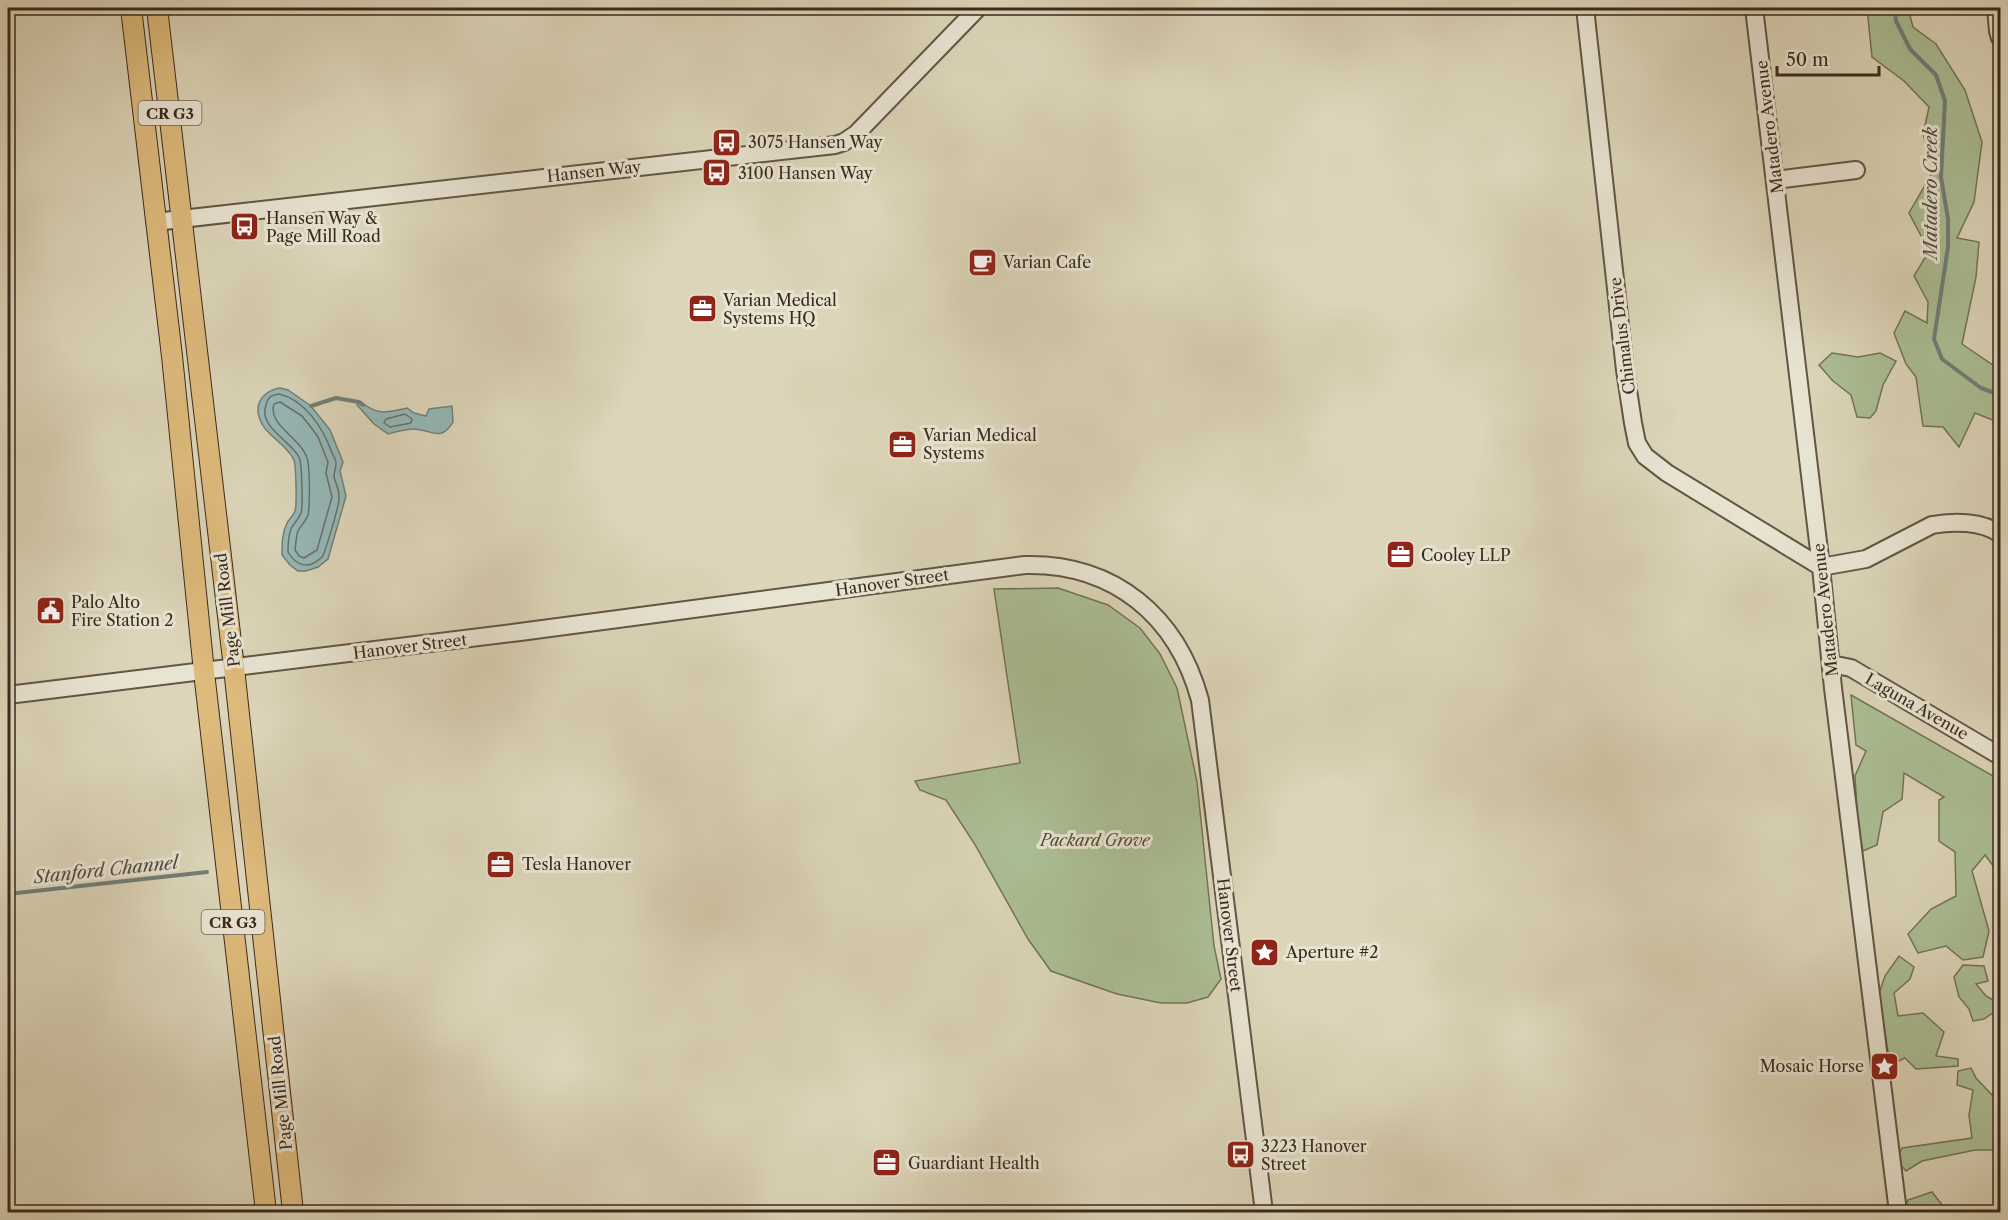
<svg xmlns="http://www.w3.org/2000/svg" width="2008" height="1220" font-family="'Libre Caslon Text',serif">
  <style>
    .green { fill: #abbe94; stroke: #737458; stroke-width: 1.5 }
    .water { fill: #95b7b7; stroke: #717f79; stroke-width: 1.5 }
    .lines { fill: none; stroke-linecap: round; stroke-linejoin: round }
    .shore { stroke: #68706a; stroke-width: 1.5 }
    .stream { stroke: #717f79; stroke-width: 4 }
    .minor-casing { stroke: #635544; stroke-width: 20 }
    .major-casing { stroke: #3b2a1d; stroke-width: 22 }
    .minor { stroke: #e8e4d2; stroke-width: 16 }
    .major { stroke: #deba7c; stroke-width: 20 }
    .labels { text-anchor: middle; dominant-baseline: central; stroke-width: 6; stroke-linejoin: round; paint-order: stroke }
    .shield { fill: #e8e4d2; stroke: #6f6253; stroke-width: 1.5 }
    .shield-label { font-size: 15px; font-weight: bold; fill: #3b2a1d }
    .street-label { font-size: 16px; fill: #3b2a1d; stroke: #e8e4d2 }
    .poi-label { font-size: 16px; fill: #3b2a1d; stroke: #e8e4d2; text-anchor: start }
    .park-label { font-size: 16px; font-style: italic; fill: #514835; stroke: #e8e4d2 }
    .water-label { font-size: 18px; font-style: italic; fill: #524d44; stroke: #e8e4d2 }
  </style>
  <rect width="100%" height="100%" fill="#dcd5b9"/>
  <filter id="stains"><feTurbulence type="fractalNoise" baseFrequency=".00333" numOctaves="4"/><feColorMatrix values="0 0 0 0 .2 0 0 0 0 .09 0 0 0 0 .02 0 0 0 .5 -.17"/></filter>
  <radialGradient id="worn" r=".72"><stop offset=".6" stop-color="#630" stop-opacity="0"/><stop offset="1" stop-color="#630" stop-opacity=".3"/></radialGradient>
  <g class="green">
    <path d="M1867,8h41l5,19 23,17 29,46 17,52 -8,60 -17,36 22,4 -3,35 -14,67 38,26v53l-25,-10 -16,34 -16,-20 -20,-1 -7,-49 -10,-13 -12,-31 11,-22 22,12 1,-21 -14,-26 15,-25 -20,-38 27,-47 -13,-31 6,-28 -25,-26 -32,-24z"/>
    <path d="M1832,353l26,4 22,-4 16,8 -13,24 -7,26 -6,7 -13,-1 -6,-22 -18,-14 -14,-16z"/>
    <path d="M1058,588l50,17 32,23 20,26 17,34 20,94 17,164 7,33 -13,18 -21,6h-26l-44,-9 -66,-23 -23,-32 -54,-96 -28,-43 -26,-10 -5,-9 105,-18 -26,-174z"/>
    <path d="M1851,695l149,85v95l-15,-20 -13,16 17,60 -6,26 -20,3 -17,-14 -28,7 -10,-19 23,-25 25,-13 -1,-44 -16,-11v-41l5,-3 -40,-24 -2,26 -19,13 -6,33 -14,6 -5,-24 -3,-51 11,-25 -10,-6z"/>
    <path d="M1899,956l15,11 -4,12 -16,14 4,23 25,-3 21,19 -8,24 22,3v7l-42,3 -11,-11 -15,7 -11,-72 6,-17z"/>
    <path d="M1963,965l21,1 4,15 -12,3 10,12 14,8v4l-16,11 -11,2 -4,-12 -10,-12 -5,-20z"/>
    <path d="M1971,1068l5,10 17,18 7,-28v76l-7,6h-18l-53,11 -16,10 -10,-11 6,-12 70,-10 -3,-23 4,-25 -16,-5 1,-14z"/>
    <path d="M1932,1192l15,19 -1,1h-42l4,-12z"/>
  </g>
  <g class="water">
    <path d="M280,388l8,2 23,16 19,24 13,32 -3,9 6,25 -18,63 -10,8 -12,4h-8l-8,-6 -8,-10c0,-11 0,-22 5,-32 2,-4 7,-8 8,-12 2,-5 1,-46 -1,-51 -9,-19 -33,-25 -36,-48 -1,-14 10,-22 22,-24z"/>
    <path d="M360,401c18,15 25,12 47,7l7,5 12,3 3,-7 23,-3 1,16c-12,21 -22,7 -40,7 -8,0 -17,3 -25,5l-14,-10 -17,-19z"/>
  </g>
  <g class="lines">
    <g class="shore">
      <path d="M279,394c26,6 43,33 52,56 1,4 5,9 5,13 0,5 -2,8 -2,14 2,7 6,15 5,22 0,7 -14,54 -17,58 -13,13 -26,9 -34,-5 0,-7 0,-16 3,-23 2,-5 8,-10 10,-16 2,-6 1,-50 -2,-56 -9,-17 -41,-30 -33,-52 2,-8 5,-10 13,-11z"/>
      <path d="M280,402l22,14 11,14 5,7 10,25 -2,11 6,24 -15,53 -13,8 -5,-2 -4,-6c1,-7 1,-13 3,-19 3,-6 8,-10 10,-16 2,-8 2,-49 -1,-57 -6,-20 -40,-33 -33,-54z"/>
      <path d="M405,414l7,5 -1,4 -21,4 -6,-4 2,-4z"/>
    </g>
    <g class="stream">
      <path d="M1895,8l1,13 14,28 26,26 9,26 -4,76 7,42v28l-14,92 8,20 39,29 19,7"/>
      <path d="M311,406l25,-8 23,4 4,3"/>
      <path d="M8,894l199,-22"/>
    </g>
    <defs>
      <g id="minor">
        <path d="M1585,8l40,362 8,53 4,20 8,13 22,17 154,94 45,-8 66,-34c21,-4 50,-4 68,9"/>
        <path d="M1754,8l67,559 12,121 65,524"/>
        <path d="M1996,8l2,23 2,7"/>
        <path d="M1775,180l81,-10"/>
        <path d="M155,222l680,-77 9,-3 12,-8 122,-126"/>
        <path d="M1831,664l20,4 149,88"/>
        <path d="M8,695l512,-63 505,-67c89,-2 152,51 175,135l64,512"/>
      </g>
      <g id="major">
        <path d="M131,8l41,348 32,316 62,540"/>
        <path d="M157,8l77,660 59,544"/>
      </g>
    </defs>
    <use href="#minor" class="minor-casing"/>
    <use href="#major" class="major-casing"/>
    <use href="#minor" class="minor"/>
    <use href="#major" class="major"/>
  </g>
  <defs>
    <symbol id="bus-square" viewBox="-11 -11 22 22"><rect x="-9" y="-9" width="18" height="18" rx="4" fill="#8f2418" stroke="#e8e4d2"/><path d="M-5-6H5V4H4V6H2V4H-2V6H-4V4H-5ZM-3.5-4V0h7V-4ZM-3.5 1.2v1.5H-2V1.2ZM2 1.2v1.5H3.5V1.2Z" fill="#fff"/></symbol>
    <symbol id="cafe-square" viewBox="-11 -11 22 22"><rect x="-9" y="-9" width="18" height="18" rx="4" fill="#8f2418" stroke="#e8e4d2"/><path d="M-5.5-4.5H6V0H3Q3 3.5 0 3.5H-2.5Q-5.5 3.5-5.5 0ZM3-3.2v2h1.7v-2ZM-6 4.5H4V6H-6Z" fill="#fff"/></symbol>
    <symbol id="office-square" viewBox="-11 -11 22 22"><rect x="-9" y="-9" width="18" height="18" rx="4" fill="#8f2418" stroke="#e8e4d2"/><path d="M-6-3h4V-5.5h4V-3h4V5H-6ZM-1-4.5V-3h2v-1.5ZM-6 0V1H6V0Z" fill="#fff"/></symbol>
    <symbol id="civic-square" viewBox="-11 -11 22 22"><rect x="-9" y="-9" width="18" height="18" rx="4" fill="#8f2418" stroke="#e8e4d2"/><path d="M-.6-6.5H3V-4.5H.6V-3L4-1V1h2V6H-6V1h2V-1L-.6-3ZM-1.2 2.5V6h2.4V2.5Z" fill="#fff"/></symbol>
    <symbol id="sight-square" viewBox="-11 -11 22 22"><rect x="-9" y="-9" width="18" height="18" rx="4" fill="#8f2418" stroke="#e8e4d2"/><path d="M0-6L1.8-2.2L6-1.7L2.9 1.2L3.7 5.4L0 3.3L-3.7 5.4L-2.9 1.2L-6-1.7L-1.8-2.2Z" fill="#fff"/></symbol>
  </defs>
  <g fill-rule="evenodd">
    <use href="#bus-square" x="710" y="126" width="33" height="33"/>
    <use href="#bus-square" x="700" y="156" width="33" height="33"/>
    <use href="#bus-square" x="228" y="210" width="33" height="33"/>
    <use href="#cafe-square" x="966" y="246" width="33" height="33"/>
    <use href="#office-square" x="686" y="292" width="33" height="33"/>
    <use href="#office-square" x="886" y="428" width="33" height="33"/>
    <use href="#office-square" x="1384" y="538" width="33" height="33"/>
    <use href="#civic-square" x="34" y="594" width="33" height="33"/>
    <use href="#office-square" x="484" y="848" width="33" height="33"/>
    <use href="#sight-square" x="1248" y="936" width="33" height="33"/>
    <use href="#sight-square" x="1868" y="1050" width="33" height="33"/>
    <use href="#bus-square" x="1224" y="1138" width="33" height="33"/>
    <use href="#office-square" x="870" y="1146" width="33" height="33"/>
  </g>
  <g class="labels">
    <g class="shield">
      <rect x="138.5" y="101" width="63" height="24" rx="4.5"/>
      <rect x="201.5" y="910" width="63" height="24" rx="4.5"/>
    </g>
    <g class="shield-label">
      <text x="170" y="113">CR G3</text>
      <text x="233" y="922">CR G3</text>
    </g>
    <g class="street-label">
      <text transform="translate(1769 127) rotate(-97)">Matadero Avenue</text>
      <text transform="translate(594 171) rotate(-6)">Hansen Way</text>
      <text transform="translate(1622 336) rotate(-97)">Chimalus Drive</text>
      <text transform="translate(892 582) rotate(-8)">Hanover Street</text>
      <text transform="translate(227 610) rotate(-97)">Page Mill Road</text>
      <text transform="translate(1825 610) rotate(-96)">Matadero Avenue</text>
      <text transform="translate(410 646) rotate(-7)">Hanover Street</text>
      <text transform="translate(1917 706) rotate(30)">Laguna Avenue</text>
      <text transform="translate(1230 935) rotate(83)">Hanover Street</text>
      <text transform="translate(280 1093) rotate(-96)">Page Mill Road</text>
    </g>
    <g class="poi-label">
      <text x="748" y="142">3075 Hansen Way</text>
      <text x="738" y="173">3100 Hansen Way</text>
      <text x="266" y="218">Hansen Way &amp;<tspan x="266" dy="18">Page Mill Road</tspan></text>
      <text x="1003" y="262">Varian Cafe</text>
      <text x="723" y="300">Varian Medical<tspan x="723" dy="18">Systems HQ</tspan></text>
      <text x="923" y="435">Varian Medical<tspan x="923" dy="18">Systems</tspan></text>
      <text x="1421" y="555">Cooley LLP</text>
      <text x="71" y="602">Palo Alto<tspan x="71" dy="18">Fire Station 2</tspan></text>
      <text x="522" y="864">Tesla Hanover</text>
      <text x="1286" y="952">Aperture #2</text>
      <text x="1864" y="1066" text-anchor="end">Mosaic Horse</text>
      <text x="1261" y="1146">3223 Hanover<tspan x="1261" dy="18">Street</tspan></text>
      <text x="908" y="1163">Guardiant Health</text>
    </g>
    <g class="park-label">
      <text x="1095" y="840">Packard Grove</text>
    </g>
    <g class="water-label">
      <text transform="translate(1931 193) rotate(-90)">Matadero Creek</text>
      <text transform="translate(106 870) rotate(-6)">Stanford Channel</text>
    </g>
  </g>
  <rect width="2008" height="1220" fill="none" stroke="#dcd5b9" stroke-width="30"/>
  <rect x="9" y="9" width="1990" height="1202" fill="none" stroke="#3b2a1d" stroke-width="3"/>
  <rect x="15" y="15" width="1978" height="1190" fill="none" stroke="#3b2a1d" stroke-width="1.5"/>
  <path d="M1777 66v9h102v-9" fill="none" stroke="#3b2a1d" stroke-width="3"/>
  <text x="1786" y="66" font-size="18" fill="#3b2a1d" stroke="#e8e4d2" stroke-width="4.5" paint-order="stroke">50 m</text>
  <rect width="100%" height="100%" filter="url(#stains)"/>
  <rect width="100%" height="100%" fill="url(#worn)"/>
</svg>
